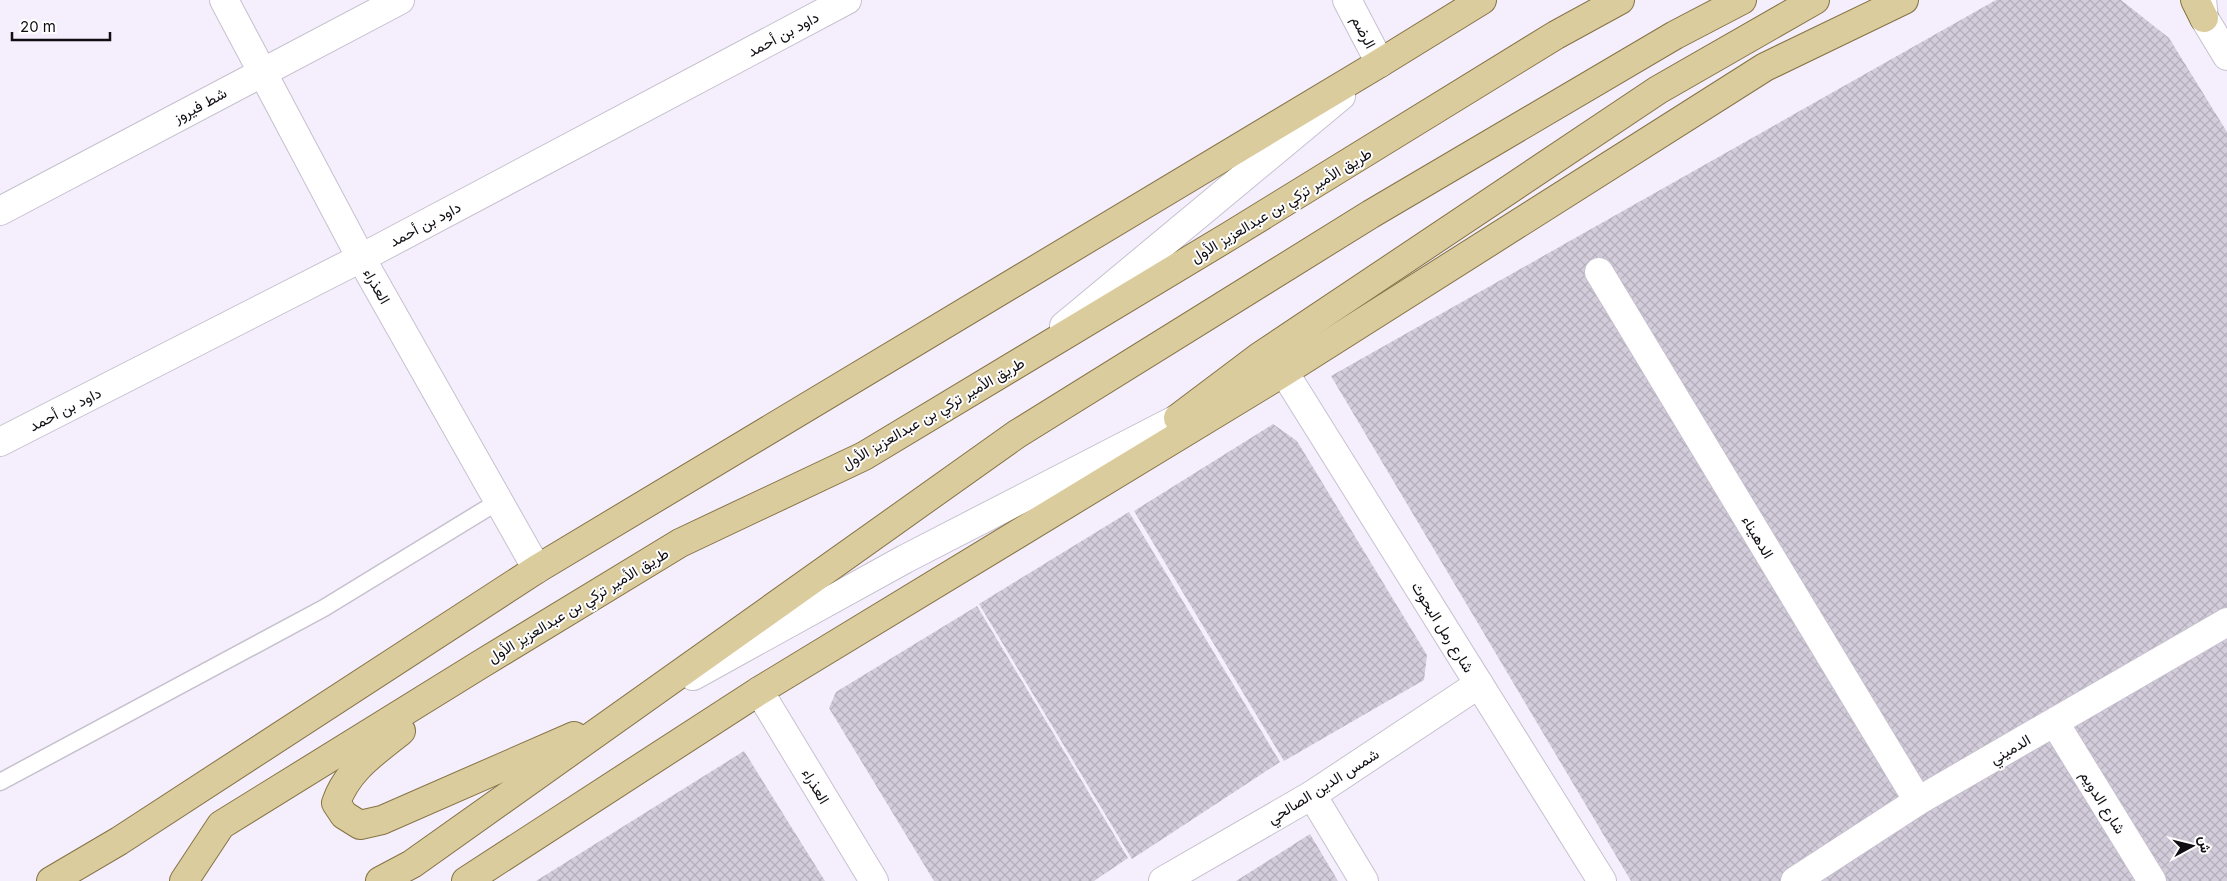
<svg xmlns="http://www.w3.org/2000/svg" width="2227" height="881" font-family="Inter,Vazirmatn,sans-serif">
  <style>
    .building { fill: url(#building-cross-hatch) }
    .lines { fill: none; stroke-linecap: round; stroke-linejoin: round }
    .service-casing { stroke: #c7c1cf; stroke-width: 19 }
    .minor-casing { stroke: #c7c1cf; stroke-width: 30 }
    .tertiary-casing { stroke: #c7c1cf; stroke-width: 30 }
    .primary-casing { stroke: #857344; stroke-width: 30 }
    .service { stroke: #fff; stroke-width: 16 }
    .minor { stroke: #fff; stroke-width: 28 }
    .tertiary { stroke: #fff; stroke-width: 28 }
    .primary { stroke: #dbcc9e; stroke-width: 28 }
    .labels { text-anchor: middle; dominant-baseline: central; stroke-width: 4; stroke-linejoin: round; paint-order: stroke }
    .street-label { font-size: 15px; fill: #110e13; stroke: #fefefe }
  </style>
  <defs>
    <pattern id="building-cross-hatch" width="8" height="8" patternUnits="userSpaceOnUse" patternTransform="scale(1.25)"><rect width="8" height="8" fill="#d3ccdb"/><path d="M0 0l8 8M0 8l8-8" fill="none" stroke="#b4aebb"/></pattern>
  </defs>
  <rect width="100%" height="100%" fill="#f4eefd"/>
  <g class="building">
    <path d="M1996,0h125l48,38 58,94v749h-596l-300,-505z"/>
    <path d="M1273,424l24,17 130,214 -3,25 -140,81 -150,-250z"/>
    <path d="M1129,512l151,250 -148,97 -153,-255z"/>
    <path d="M977,606l151,252 -34,23h-160l-105,-173 7,-16z"/>
    <path d="M744,751l81,130h-289z"/>
    <path d="M1310,834l28,47h-102z"/>
  </g>
  <g class="lines">
    <defs>
      <path id="service" d="M0,782l324,-174 175,-107"/>
      <g id="minor">
        <path d="M224,0l137,258 176,311"/>
        <path d="M1347,0l33,63"/>
        <path d="M0,211l400,-211"/>
        <path d="M1599,272l319,529"/>
        <path d="M1284,372l318,509"/>
        <path d="M0,442l361,-184 486,-258"/>
        <path d="M759,691l115,190"/>
        <path d="M2055,723l97,158"/>
        <path d="M1312,795l52,86"/>
        <path d="M1163,881l149,-86 167,-111"/>
        <path d="M1795,881l123,-80 309,-179"/>
      </g>
      <g id="tertiary">
        <path d="M2202,0l2,18 23,38"/>
        <path d="M1064,326l277,-230"/>
        <path d="M693,676l212,-117 293,-151"/>
      </g>
      <g id="primary">
        <path d="M2195,0l9,18"/>
        <path d="M1178,418l81,-61 399,-267 157,-90"/>
        <path d="M401,731c-26,21 -54,39 -65,72l8,12 16,10 22,-5 192,-84"/>
        <path d="M51,881l68,-40 418,-272 843,-506 102,-63"/>
        <path d="M184,881l37,-56 260,-161 199,-121 184,-87 367,-221 325,-200 64,-35"/>
        <path d="M380,881l32,-17 605,-430 354,-220 304,-179 67,-35"/>
        <path d="M466,881l293,-190 525,-319 481,-305 139,-67"/>
      </g>
    </defs>
    <use href="#service" class="service-casing"/>
    <use href="#minor" class="minor-casing"/>
    <use href="#tertiary" class="tertiary-casing"/>
    <use href="#primary" class="primary-casing"/>
    <use href="#service" class="service"/>
    <use href="#minor" class="minor"/>
    <use href="#tertiary" class="tertiary"/>
    <use href="#primary" class="primary"/>
  </g>
  <g class="labels">
    <g class="street-label">
      <text transform="translate(1364 32) rotate(62)">الرضم</text>
      <text transform="translate(783 34) rotate(-28)">داود بن أحمد</text>
      <text transform="translate(200 105) rotate(-28)">شط فيروز</text>
      <text transform="translate(1281 205) rotate(-31)">طريق الأمير تركي بن عبدالعزيز الأول</text>
      <text transform="translate(425 224) rotate(-28)">داود بن أحمد</text>
      <text transform="translate(377 286) rotate(60)">العذراء</text>
      <text transform="translate(65 409) rotate(-27)">داود بن أحمد</text>
      <text transform="translate(933 413) rotate(-30)">طريق الأمير تركي بن عبدالعزيز الأول</text>
      <text transform="translate(1758 537) rotate(59)">الدهيناء</text>
      <text transform="translate(578 605) rotate(-31)">طريق الأمير تركي بن عبدالعزيز الأول</text>
      <text transform="translate(1443 627) rotate(58)">شارع رمل البحوث</text>
      <text transform="translate(2010 749) rotate(-30)">الدميني</text>
      <text transform="translate(816 786) rotate(59)">العذراء</text>
      <text transform="translate(1323 786) rotate(-32)">شمس الدين الصالحي</text>
      <text transform="translate(2103 802) rotate(58)">شارع الدويم</text>
    </g>
  </g>
  <g transform="translate(2192 846) rotate(83)" stroke="#fefefe" stroke-width="4" paint-order="stroke">
  <path d="M0-4L9 19L0 12L-9 19Z" fill="#110e13"/>
  <text y="-8" font-size="14" font-weight="bold" text-anchor="middle" fill="#110e13">ش</text>
  </g>
  <path d="M12 32v8h98v-8" fill="none" stroke="#110e13" stroke-width="2.5"/>
  <text x="20" y="32" font-size="15" fill="#110e13" stroke="#fefefe" stroke-width="4" paint-order="stroke">20 m</text>
</svg>
